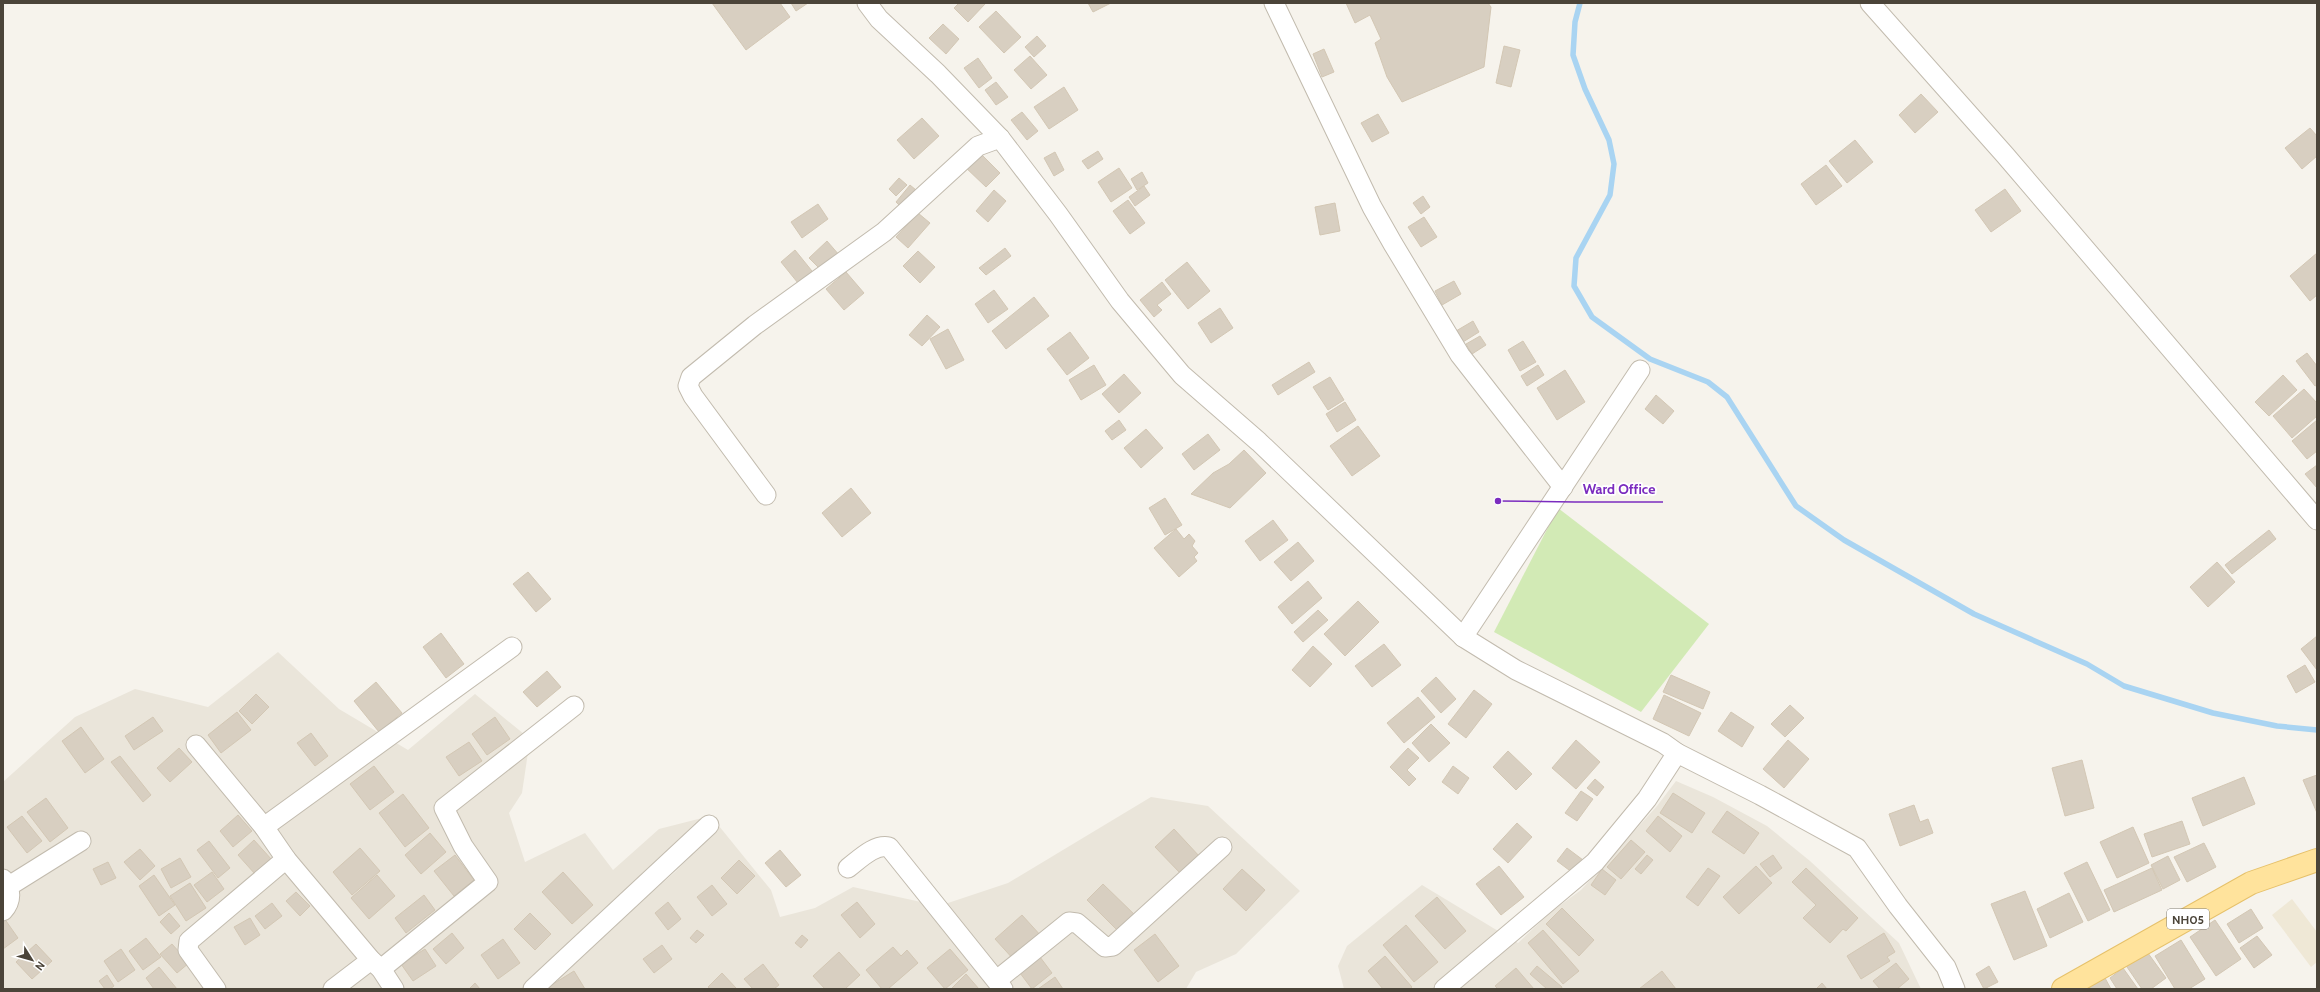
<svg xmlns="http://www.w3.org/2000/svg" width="2320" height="992" font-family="Cabin,sans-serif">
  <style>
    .residential { fill: #eae5da }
    .education { fill: #efe8d6 }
    .green { fill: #d2eab5 }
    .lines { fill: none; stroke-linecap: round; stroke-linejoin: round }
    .stream { stroke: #a9d4f2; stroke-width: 5.5 }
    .building { fill: #d8cfc1; stroke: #d3c7b4 }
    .minor-casing { stroke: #c2bbae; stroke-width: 21 }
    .major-casing { stroke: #e6c16a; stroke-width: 24 }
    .minor { stroke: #fff; stroke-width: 19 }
    .major { stroke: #ffe39c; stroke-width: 22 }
    .labels { text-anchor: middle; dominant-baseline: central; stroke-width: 3.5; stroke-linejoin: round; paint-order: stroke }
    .shield { fill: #fff; stroke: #817c74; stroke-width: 1 }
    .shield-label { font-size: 12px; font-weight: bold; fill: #4b4439 }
    .leader { fill: none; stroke: #7b2cbf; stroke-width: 1.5 }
    .callout-dot { fill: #7b2cbf; stroke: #fff; stroke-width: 1.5 }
    .callout-label { font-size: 14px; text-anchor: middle; font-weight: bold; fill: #7b2cbf; stroke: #fff; stroke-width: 3.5; stroke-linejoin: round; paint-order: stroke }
  </style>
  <rect width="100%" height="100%" fill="#f6f3ec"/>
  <g class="residential">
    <path d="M278,652l61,57 69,41 67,-56 55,45 -8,54 -13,20 16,49 60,-29 28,37 46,-41 51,-13 -185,173h-522v-207l72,-65 60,-28 73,18z"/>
    <path d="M1676,781l37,16 54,29 43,35 89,82 22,46h-577l-6,-23 9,-20 75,-61 96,58 33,-31 30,-22 76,-84z"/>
    <path d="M1151,797l57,9 92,85 -64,63 -40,18 -10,17h-645l134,-117 44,-46 52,64 9,27 35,-9 38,-21 86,19 69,-23z"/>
  </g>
  <path class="education" d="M2292,899l25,33v30l-6,5 -39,-52z"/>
  <path class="green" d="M1558,508l151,116 -68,88 -147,-80z"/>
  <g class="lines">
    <path class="stream" d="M1580,3l-5,19 -2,33 12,34 24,51 5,24 -4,31 -34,63 -2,28 18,31 58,42 58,23 19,15 69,109 48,34 130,74 113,50 37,22 89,27 64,13 40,4"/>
  </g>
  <g class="building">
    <path d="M712,3h68l10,14 -44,33z"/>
    <path d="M791,3h17l-12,8z"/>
    <path d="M959,3h25l1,1 -17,18 -14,-14z"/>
    <path d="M1088,3h23l-18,9z"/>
    <path d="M1346,3h142l3,4 -7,60 -82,35 -15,-25 -12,-34 6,-4 -11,-24 -15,8z"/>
    <path d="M996,11l25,26 -17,16 -25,-26z"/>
    <path d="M943,24l16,15 -13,15 -17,-16z"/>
    <path d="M1037,36l9,10 -12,11 -9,-10z"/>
    <path d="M1504,46l16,4 -9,37 -15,-4z"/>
    <path d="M1324,49l10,23 -12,5 -9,-23z"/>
    <path d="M1030,56l17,19 -16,14 -17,-19z"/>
    <path d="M978,58l14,20 -13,10 -15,-20z"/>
    <path d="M996,82l12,15 -12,8 -11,-15z"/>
    <path d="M1064,87l14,23 -29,19 -15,-22z"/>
    <path d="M1921,94l17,18 -23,21 -16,-18z"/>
    <path d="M1022,112l16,19 -11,9 -16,-20z"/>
    <path d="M1378,114l11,19 -17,9 -11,-19z"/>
    <path d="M922,118l17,18 -25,23 -17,-19z"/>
    <path d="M2310,128l7,8v20l-15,13 -17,-21z"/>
    <path d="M1855,140l18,22 -26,21 -18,-22z"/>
    <path d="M977,150l23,23 -14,14 -23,-22z"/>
    <path d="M1098,151l5,8 -15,10 -6,-8z"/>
    <path d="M1055,152l9,18 -10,6 -10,-18z"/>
    <path d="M1826,165l16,21 -26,19 -15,-21z"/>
    <path d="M1119,168l13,20 -21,14 -13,-20z"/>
    <path d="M1142,172l6,11 -11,7 -6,-11z"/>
    <path d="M899,178l8,7 -11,11 -7,-7z"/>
    <path d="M910,185l6,5 -15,17 -5,-5z"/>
    <path d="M1144,186l6,9 -15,11 -6,-9z"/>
    <path d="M2005,189l16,22 -30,21 -16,-22z"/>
    <path d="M994,190l12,11 -18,21 -12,-11z"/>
    <path d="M1423,196l7,11 -9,7 -8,-11z"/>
    <path d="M1128,200l17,23 -15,11 -17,-23z"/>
    <path d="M1335,203l5,28 -20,4 -5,-28z"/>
    <path d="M818,204l10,15 -26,19 -11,-16z"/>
    <path d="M918,213l12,10 -22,25 -12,-11z"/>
    <path d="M1424,217l13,20 -16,10 -13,-20z"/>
    <path d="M827,241l13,15 -17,16 -14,-14z"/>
    <path d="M1005,248l6,8 -25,19 -7,-7z"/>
    <path d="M795,250l21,26 -14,12 -21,-26z"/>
    <path d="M918,251l17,16 -15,16 -17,-17z"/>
    <path d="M2317,253v42l-7,6 -20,-25z"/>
    <path d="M1187,262l23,29 -22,18 -23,-29z"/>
    <path d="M846,272l18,21 -20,17 -18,-21z"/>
    <path d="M1454,281l7,13 -19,11 -7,-14z"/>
    <path d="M1162,282l9,12 -14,11 5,5 -8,7 -14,-17z"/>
    <path d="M994,290l14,19 -20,14 -13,-19z"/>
    <path d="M1034,297l15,19 -43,33 -14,-18z"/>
    <path d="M1220,308l13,20 -22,15 -13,-20z"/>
    <path d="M927,315l13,12 -18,19 -13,-11z"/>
    <path d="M1473,321l6,11 -16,10 -7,-11z"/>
    <path d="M948,329l16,31 -18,9 -16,-30z"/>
    <path d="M1070,332l19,26 -22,17 -20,-26z"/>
    <path d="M1480,336l6,9 -14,9 -6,-10z"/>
    <path d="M1523,341l13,21 -16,9 -12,-21z"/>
    <path d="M2307,353l10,13v19l-2,1 -19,-25z"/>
    <path d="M1309,362l6,10 -37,23 -6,-10z"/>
    <path d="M1094,365l12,20 -25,15 -12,-20z"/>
    <path d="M1538,365l6,10 -17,11 -6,-10z"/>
    <path d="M1565,370l20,32 -28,18 -20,-32z"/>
    <path d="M1124,374l17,19 -22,20 -17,-19z"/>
    <path d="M2283,375l14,15 -28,26 -14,-14z"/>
    <path d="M1330,377l14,23 -16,10 -15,-23z"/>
    <path d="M2304,389l13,14v13l-25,22 -19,-22z"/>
    <path d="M1656,395l18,16 -11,13 -18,-15z"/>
    <path d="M1345,402l11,18 -19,12 -11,-18z"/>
    <path d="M1119,420l7,10 -14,10 -7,-9z"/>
    <path d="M2317,420v31l-10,8 -15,-18z"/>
    <path d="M1358,426l22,30 -28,20 -22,-30z"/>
    <path d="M1146,429l17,19 -22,20 -17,-20z"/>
    <path d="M1208,434l12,16 -26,20 -12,-16z"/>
    <path d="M1244,450l22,23 -36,35 -39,-14 22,-21 16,-9z"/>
    <path d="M2317,465v23l-12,-14z"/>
    <path d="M851,488l20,25 -29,24 -20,-24z"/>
    <path d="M1165,498l17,27 -17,10 -16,-27z"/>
    <path d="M1273,520l15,20 -28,21 -15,-20z"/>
    <path d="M1176,529l8,10 5,-5 6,7 -3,5 6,7 -4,4 3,4 -18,16 -25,-29z"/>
    <path d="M2269,530l7,9 -44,35 -7,-9z"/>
    <path d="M1298,542l16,19 -23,20 -17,-19z"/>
    <path d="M2217,562l18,20 -27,25 -18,-20z"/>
    <path d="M528,572l23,27 -15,13 -23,-28z"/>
    <path d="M1308,581l14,17 -30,26 -14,-17z"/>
    <path d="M1358,601l21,21 -34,34 -21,-22z"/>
    <path d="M1318,610l10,10 -25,22 -9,-10z"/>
    <path d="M441,633l23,31 -18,14 -23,-31z"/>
    <path d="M2317,636v34l-16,-21z"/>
    <path d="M1384,644l17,21 -29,22 -17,-21z"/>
    <path d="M1313,646l19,18 -22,23 -18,-17z"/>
    <path d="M2305,665l10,17 -19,11 -9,-17z"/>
    <path d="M547,671l14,16 -24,20 -14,-15z"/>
    <path d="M1671,675l39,17 -7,17 -40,-17z"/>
    <path d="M1436,677l20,22 -15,14 -20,-22z"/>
    <path d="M376,682l26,31 -23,19 -25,-31z"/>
    <path d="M1474,690l18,14 -26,34 -18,-14z"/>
    <path d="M256,694l13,13 -17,17 -13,-13z"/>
    <path d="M1664,695l37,18 -12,23 -36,-17z"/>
    <path d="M1418,697l17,20 -31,26 -17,-20z"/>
    <path d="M1790,705l14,13 -19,19 -14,-13z"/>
    <path d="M237,712l14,18 -30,23 -13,-18z"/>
    <path d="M1731,712l23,15 -12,20 -24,-16z"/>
    <path d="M153,717l10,14 -29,19 -9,-14z"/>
    <path d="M495,717l15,22 -23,16 -15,-21z"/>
    <path d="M1431,724l19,19 -21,19 -17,-19z"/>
    <path d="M81,727l23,32 -19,14 -23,-32z"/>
    <path d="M311,733l17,23 -13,10 -18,-23z"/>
    <path d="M1576,740l24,22 -24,27 -24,-21z"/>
    <path d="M1788,740l21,19 -25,29 -21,-19z"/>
    <path d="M469,742l13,19 -23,15 -13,-19z"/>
    <path d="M179,748l13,14 -22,20 -13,-14z"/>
    <path d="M1408,748l11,10 -12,12 9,9 -7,7 -19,-19z"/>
    <path d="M1508,751l24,23 -16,16 -23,-23z"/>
    <path d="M120,756l31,39 -8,7 -32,-40z"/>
    <path d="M2082,760l12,48 -29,8 -13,-48z"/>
    <path d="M374,766l20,26 -24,18 -20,-26z"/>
    <path d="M1453,766l16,12 -11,16 -16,-12z"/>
    <path d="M2317,775v38l-14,-33z"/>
    <path d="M2244,777l11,27 -52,22 -11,-28z"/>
    <path d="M1595,779l9,8 -7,9 -10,-8z"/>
    <path d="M1581,791l12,8 -16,22 -12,-8z"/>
    <path d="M1673,793l32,20 -13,20 -32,-20z"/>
    <path d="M403,794l26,34 -24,19 -26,-34z"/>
    <path d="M46,798l22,30 -18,14 -23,-30z"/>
    <path d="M1914,805l6,17 8,-3 5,14 -33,13 -11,-32z"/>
    <path d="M1727,811l32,22 -15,21 -32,-22z"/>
    <path d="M238,815l14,16 -19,16 -13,-16z"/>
    <path d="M22,816l20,25 -15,12 -20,-26z"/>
    <path d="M1658,816l24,20 -12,16 -24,-21z"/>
    <path d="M2182,821l8,23 -38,13 -8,-23z"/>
    <path d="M1517,823l15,14 -24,26 -15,-14z"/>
    <path d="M2133,827l16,36 -32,15 -17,-36z"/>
    <path d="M1174,829l26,28 -19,17 -26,-27z"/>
    <path d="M430,833l16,19 -25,22 -16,-19z"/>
    <path d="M254,840l18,20 -17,14 -17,-19z"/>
    <path d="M1631,840l14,12 -24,27 -14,-12z"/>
    <path d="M209,841l21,27 -12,10 -21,-28z"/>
    <path d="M2204,843l12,24 -29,15 -13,-25z"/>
    <path d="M360,848l20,23 -28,24 -19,-23z"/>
    <path d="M1567,848l16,12 -10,13 -16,-12z"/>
    <path d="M140,849l15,17 -15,14 -16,-18z"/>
    <path d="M780,850l21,25 -15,12 -21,-24z"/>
    <path d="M455,855l19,25 -20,16 -20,-25z"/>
    <path d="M1647,855l6,5 -12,14 -6,-5z"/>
    <path d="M1773,855l9,13 -12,9 -10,-13z"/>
    <path d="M2168,856l12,24 -17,9 -12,-24z"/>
    <path d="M180,858l11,19 -20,11 -10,-19z"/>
    <path d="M739,860l16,16 -18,18 -16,-16z"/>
    <path d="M108,862l8,16 -15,7 -8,-16z"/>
    <path d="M2087,862l23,48 -22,11 -24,-48z"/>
    <path d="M1499,866l25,31 -23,18 -25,-31z"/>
    <path d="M1756,866l16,17 -33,31 -16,-17z"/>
    <path d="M1708,868l12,8 -22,30 -12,-9z"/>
    <path d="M1806,868l52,50 -12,13 -3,-2 -13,14 -27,-25 13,-13 -24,-23z"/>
    <path d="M2152,868l10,22 -48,22 -10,-22z"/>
    <path d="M1242,869l23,21 -19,21 -23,-22z"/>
    <path d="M1602,869l14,11 -11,15 -14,-10z"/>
    <path d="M212,872l12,17 -17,13 -13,-17z"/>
    <path d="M563,872l30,33 -21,19 -30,-32z"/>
    <path d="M154,875l21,30 -16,11 -20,-30z"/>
    <path d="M377,875l18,21 -26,23 -18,-21z"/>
    <path d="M190,883l16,25 -20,13 -16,-25z"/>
    <path d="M1103,884l34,33 -17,16 -33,-33z"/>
    <path d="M712,885l15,19 -15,12 -15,-19z"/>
    <path d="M2025,891l22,55 -33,14 -23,-56z"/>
    <path d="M296,892l14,14 -10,10 -14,-15z"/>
    <path d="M2069,893l14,29 -33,16 -13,-29z"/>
    <path d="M424,895l11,15 -29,23 -11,-15z"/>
    <path d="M1437,897l29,34 -21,18 -30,-33z"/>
    <path d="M668,902l13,17 -13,11 -13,-17z"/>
    <path d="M857,902l18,22 -15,14 -19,-23z"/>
    <path d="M272,903l10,13 -17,13 -10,-13z"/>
    <path d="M1562,908l32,32 -15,16 -33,-32z"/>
    <path d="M2251,909l12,19 -24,15 -12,-19z"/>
    <path d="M169,913l11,13 -9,8 -11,-12z"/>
    <path d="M530,913l21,21 -16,16 -21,-21z"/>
    <path d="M1022,915l20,22 -27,24 -20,-22z"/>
    <path d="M4,918l14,20 -15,11v-30z"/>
    <path d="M250,918l10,17 -15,10 -11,-18z"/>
    <path d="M2215,920l26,39 -25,17 -26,-39z"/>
    <path d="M1406,925l32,37 -24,20 -31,-37z"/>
    <path d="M697,930l7,5 -8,8 -6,-5z"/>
    <path d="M1543,930l36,41 -16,13 -35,-41z"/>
    <path d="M452,933l12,15 -18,16 -13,-15z"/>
    <path d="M1884,933l11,19 -8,5 3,4 -29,18 -14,-23z"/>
    <path d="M1155,934l24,32 -21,16 -24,-32z"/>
    <path d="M802,935l6,5 -7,8 -6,-5z"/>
    <path d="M2257,936l15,19 -18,13 -14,-20z"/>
    <path d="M146,938l15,19 -18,13 -14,-19z"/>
    <path d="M503,939l17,24 -22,16 -17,-24z"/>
    <path d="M2181,940l24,39 -16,10h-14l-20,-33z"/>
    <path d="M36,944l16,17 -20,18 -16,-17z"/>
    <path d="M172,944l17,19 -12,10 -17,-19z"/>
    <path d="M662,945l10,14 -18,14 -11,-14z"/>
    <path d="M893,947l8,9 6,-6 11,13 -30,26h-6l-16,-19z"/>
    <path d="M121,949l14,21 -17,12 -14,-21z"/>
    <path d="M425,949l11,17 -23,15 -12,-17z"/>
    <path d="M950,949l18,21 -23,19 -18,-21z"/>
    <path d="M2145,949l21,29 -15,11h-9l-17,-25z"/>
    <path d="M839,952l21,23 -15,14h-20l-12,-13z"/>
    <path d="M1385,956l27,31 -2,2h-27l-15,-18z"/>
    <path d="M1040,957l12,16 -20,16 -12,-16z"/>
    <path d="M1896,963l13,16 -12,10h-17l-7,-8z"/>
    <path d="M763,964l16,21 -5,4h-21l-9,-10z"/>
    <path d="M1537,966l25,21 -1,2h-14l-17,-15z"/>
    <path d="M1989,966l9,16 -14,7 -8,-15z"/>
    <path d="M159,967l18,22h-23l-8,-11z"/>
    <path d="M1516,968l18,21h-36l-3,-3z"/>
    <path d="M2123,968l15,21h-21l-7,-11z"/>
    <path d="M574,971l11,18h-40z"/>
    <path d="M1662,971l14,18h-37z"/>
    <path d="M722,973l14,15 -1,1h-25l-2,-2z"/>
    <path d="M966,974l13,15h-28z"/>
    <path d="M107,975l7,11 -4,3h-5l-6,-8z"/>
    <path d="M1055,977l8,12h-25z"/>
    <path d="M2105,978l6,11h-24z"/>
    <path d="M475,983l5,6h-11z"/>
    <path d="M1822,983l5,6h-11z"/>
  </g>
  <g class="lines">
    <defs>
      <g id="minor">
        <path d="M867,3l12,16 59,55 62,64 58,76 62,87 62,74 77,67 204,195 53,33 147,73 14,10 83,42 97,53 41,58 48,61 9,22"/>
        <path d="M1274,3l98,204 21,37 67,111 103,132"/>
        <path d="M1870,3l135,152 312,365"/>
        <path d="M766,495l-73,-99 -5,-10 3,-9 64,-52 129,-93 94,-86 22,-8"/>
        <path d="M1463,637l177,-267"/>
        <path d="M196,745l68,82 22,32 85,101 10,9 13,20"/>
        <path d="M264,827l248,-180"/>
        <path d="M848,868c12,-9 26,-24 41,-21l114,142"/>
        <path d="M3,879c9,10 9,22 0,32"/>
        <path d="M9,886l72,-45"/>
        <path d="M381,969l107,-87 -25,-36 -19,-38 130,-102"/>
        <path d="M997,980l72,-58 8,1 28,24 8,-1 109,-99"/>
        <path d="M216,989l-28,-39 1,-9 97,-82"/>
        <path d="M333,989l38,-29"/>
        <path d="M533,989l176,-164"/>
        <path d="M1444,989l151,-127 52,-63 30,-46"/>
      </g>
      <path id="major" d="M2063,989l188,-106 66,-23"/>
    </defs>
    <use href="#minor" class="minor-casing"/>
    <use href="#major" class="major-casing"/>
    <use href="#minor" class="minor"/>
    <use href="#major" class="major"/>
  </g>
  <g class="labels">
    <rect class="shield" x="2167" y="909" width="42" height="20" rx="3"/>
    <g class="shield-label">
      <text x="2188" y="919">NH05</text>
    </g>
  </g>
  <path class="leader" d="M1498 501L1575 502H1663"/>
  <circle class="callout-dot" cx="1498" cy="501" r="4"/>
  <g class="callout-label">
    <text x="1619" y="494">Ward Office</text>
  </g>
  <rect width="2320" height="992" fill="none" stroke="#4b4439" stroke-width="8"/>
  <g transform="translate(32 960) rotate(127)" stroke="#ffffff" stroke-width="3" paint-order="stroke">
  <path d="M0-3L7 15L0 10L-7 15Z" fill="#4b4439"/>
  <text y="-6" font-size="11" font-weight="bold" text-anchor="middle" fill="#4b4439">N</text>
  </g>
</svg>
